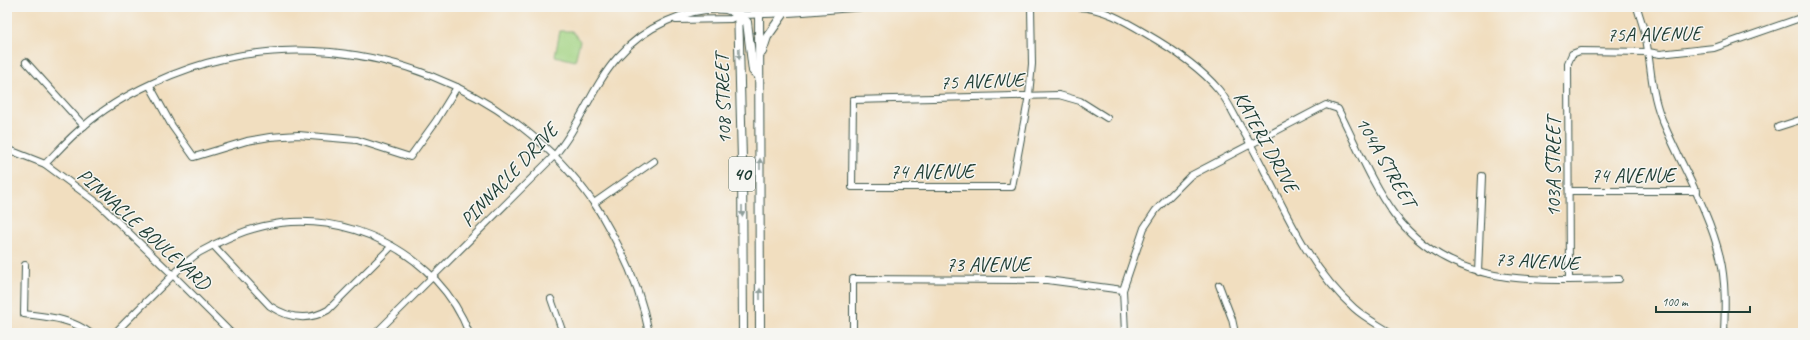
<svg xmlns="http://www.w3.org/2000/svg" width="1810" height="340" font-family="Caveat,sans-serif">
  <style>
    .green { fill: #a2d382; stroke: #60885b }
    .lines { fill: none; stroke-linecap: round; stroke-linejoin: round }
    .minor-casing { stroke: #3e5549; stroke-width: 8 }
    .major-casing { stroke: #3e5549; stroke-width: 10 }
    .minor { stroke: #fff; stroke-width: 6 }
    .major { stroke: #fff; stroke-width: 8 }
    .oneway { fill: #8f9e9a }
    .labels { text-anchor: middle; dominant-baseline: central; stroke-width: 3; stroke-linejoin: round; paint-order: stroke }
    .shield { fill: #f6f6f2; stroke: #60746d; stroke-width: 1 }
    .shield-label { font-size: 19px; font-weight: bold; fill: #1f3d34 }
    .street-label { font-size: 20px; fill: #1f3d34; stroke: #f6f6f2 }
  </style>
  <rect width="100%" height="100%" fill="#f6f6f2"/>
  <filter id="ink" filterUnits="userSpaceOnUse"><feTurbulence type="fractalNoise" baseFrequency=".025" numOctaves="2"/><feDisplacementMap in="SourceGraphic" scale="8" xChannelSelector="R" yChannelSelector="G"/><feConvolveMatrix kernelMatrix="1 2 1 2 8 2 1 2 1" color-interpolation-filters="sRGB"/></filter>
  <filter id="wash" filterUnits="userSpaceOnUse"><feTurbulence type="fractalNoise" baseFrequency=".012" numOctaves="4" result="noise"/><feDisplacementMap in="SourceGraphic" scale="16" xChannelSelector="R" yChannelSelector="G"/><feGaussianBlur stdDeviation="0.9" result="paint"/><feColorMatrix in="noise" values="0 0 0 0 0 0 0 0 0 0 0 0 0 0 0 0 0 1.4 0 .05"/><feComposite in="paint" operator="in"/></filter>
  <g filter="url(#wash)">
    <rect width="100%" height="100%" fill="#f1debf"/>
    <path class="green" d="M560,31h12l8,10 -5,20 -20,-5z"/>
  </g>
  <g filter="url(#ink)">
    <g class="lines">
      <defs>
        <g id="minor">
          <path d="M1031,7l1,57 -3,31 -17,92h-160l1,-87 206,-5 21,6 27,17"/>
          <path d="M1078,7c25,1 47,14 67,26 26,15 55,34 74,57 9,11 16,27 23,39 36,61 58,131 112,179 11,10 25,17 37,25"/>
          <path d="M1637,7c3,11 7,21 9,32 5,26 5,53 15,78 19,47 47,90 59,140 6,25 5,51 4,76"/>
          <path d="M676,20l55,-1 7,-4"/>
          <path d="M26,62l58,64"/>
          <path d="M150,86l22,40 22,31 53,-16 23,-4 28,-2 59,5 53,17 26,-36 21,-34"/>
          <path d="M1778,127l25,-8"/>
          <path d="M7,149l38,15 54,40 74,71 58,58"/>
          <path d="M45,164c13,-13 25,-27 39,-38 36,-32 96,-58 143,-68 137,-29 286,29 366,144 7,9 12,20 18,30 18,32 31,64 38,101"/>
          <path d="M1569,191h128"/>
          <path d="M594,203l60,-42"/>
          <path d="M213,245l57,61c18,12 37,16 58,4l64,-64"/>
          <path d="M25,265l-1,49c23,3 47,4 66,19"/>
          <path d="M1478,272l4,-96"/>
          <path d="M1569,280l-1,-217 4,-9 8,-3 68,1 12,2 54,-6 89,-31"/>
          <path d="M1219,285l13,34 3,14"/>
          <path d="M551,299l12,34"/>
          <path d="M115,333c15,-16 31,-31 47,-47 12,-12 24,-25 38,-34 20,-11 42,-21 64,-26 82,-19 175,28 205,107"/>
          <path d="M376,333l178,-177c26,-30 38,-70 64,-99 25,-29 69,-51 108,-47 4,1 8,4 11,4 9,2 19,0 28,0 32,-1 64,-4 97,-7"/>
          <path d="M853,333v-54l194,1 76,10"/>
          <path d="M1125,333l-2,-43 21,-62 12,-18 34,-34 136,-71 12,4c18,35 33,74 56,105 58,76 141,66 225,65"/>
        </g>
        <g id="major">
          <path d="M738,7l4,153 1,173"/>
          <path d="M752,7l7,7"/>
          <path d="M759,7l1,326"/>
          <path d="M738,15l9,7 6,49 6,5"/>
          <path d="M762,52l5,-15 17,-24"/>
        </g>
      </defs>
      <use href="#minor" class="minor-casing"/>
      <use href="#major" class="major-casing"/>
      <use href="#minor" class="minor"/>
      <use href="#major" class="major"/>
    </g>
    <defs><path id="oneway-solid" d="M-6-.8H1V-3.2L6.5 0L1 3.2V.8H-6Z"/></defs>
    <g class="oneway">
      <use href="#oneway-solid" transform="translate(739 54) rotate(88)"/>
      <use href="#oneway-solid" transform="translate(760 164) rotate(-90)"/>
      <use href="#oneway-solid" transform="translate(742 211) rotate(90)"/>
      <use href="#oneway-solid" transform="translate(760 294) rotate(-90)"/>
    </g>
  </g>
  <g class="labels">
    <rect class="shield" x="729" y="157" width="26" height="34" rx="3"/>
    <g class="shield-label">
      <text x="742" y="174">40</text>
    </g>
    <g class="street-label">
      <text transform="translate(1654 34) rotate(-1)">75A AVENUE</text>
      <text transform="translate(982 81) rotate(-2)">75 AVENUE</text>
      <text transform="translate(723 99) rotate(-92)">108 STREET</text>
      <text transform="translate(1266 142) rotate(61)">KATERI DRIVE</text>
      <text transform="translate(1386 162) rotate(60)">104A STREET</text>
      <text transform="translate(1553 167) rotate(-90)">103A STREET</text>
      <text x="932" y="171">74 AVENUE</text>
      <text transform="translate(509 175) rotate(-47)">PINNACLE DRIVE</text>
      <text x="1633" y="175">74 AVENUE</text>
      <text transform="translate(144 229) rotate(42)">PINNACLE BOULEVARD</text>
      <text transform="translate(1537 261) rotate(3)">73 AVENUE</text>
      <text x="988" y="264">73 AVENUE</text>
    </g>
  </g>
  <rect width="1810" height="340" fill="none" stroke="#f6f6f2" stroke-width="24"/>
  <path d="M1656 306v6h94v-6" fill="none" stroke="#1f3d34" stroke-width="2"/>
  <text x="1662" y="306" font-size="12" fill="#1f3d34" stroke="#f6f6f2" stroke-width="3" paint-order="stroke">100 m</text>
</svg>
